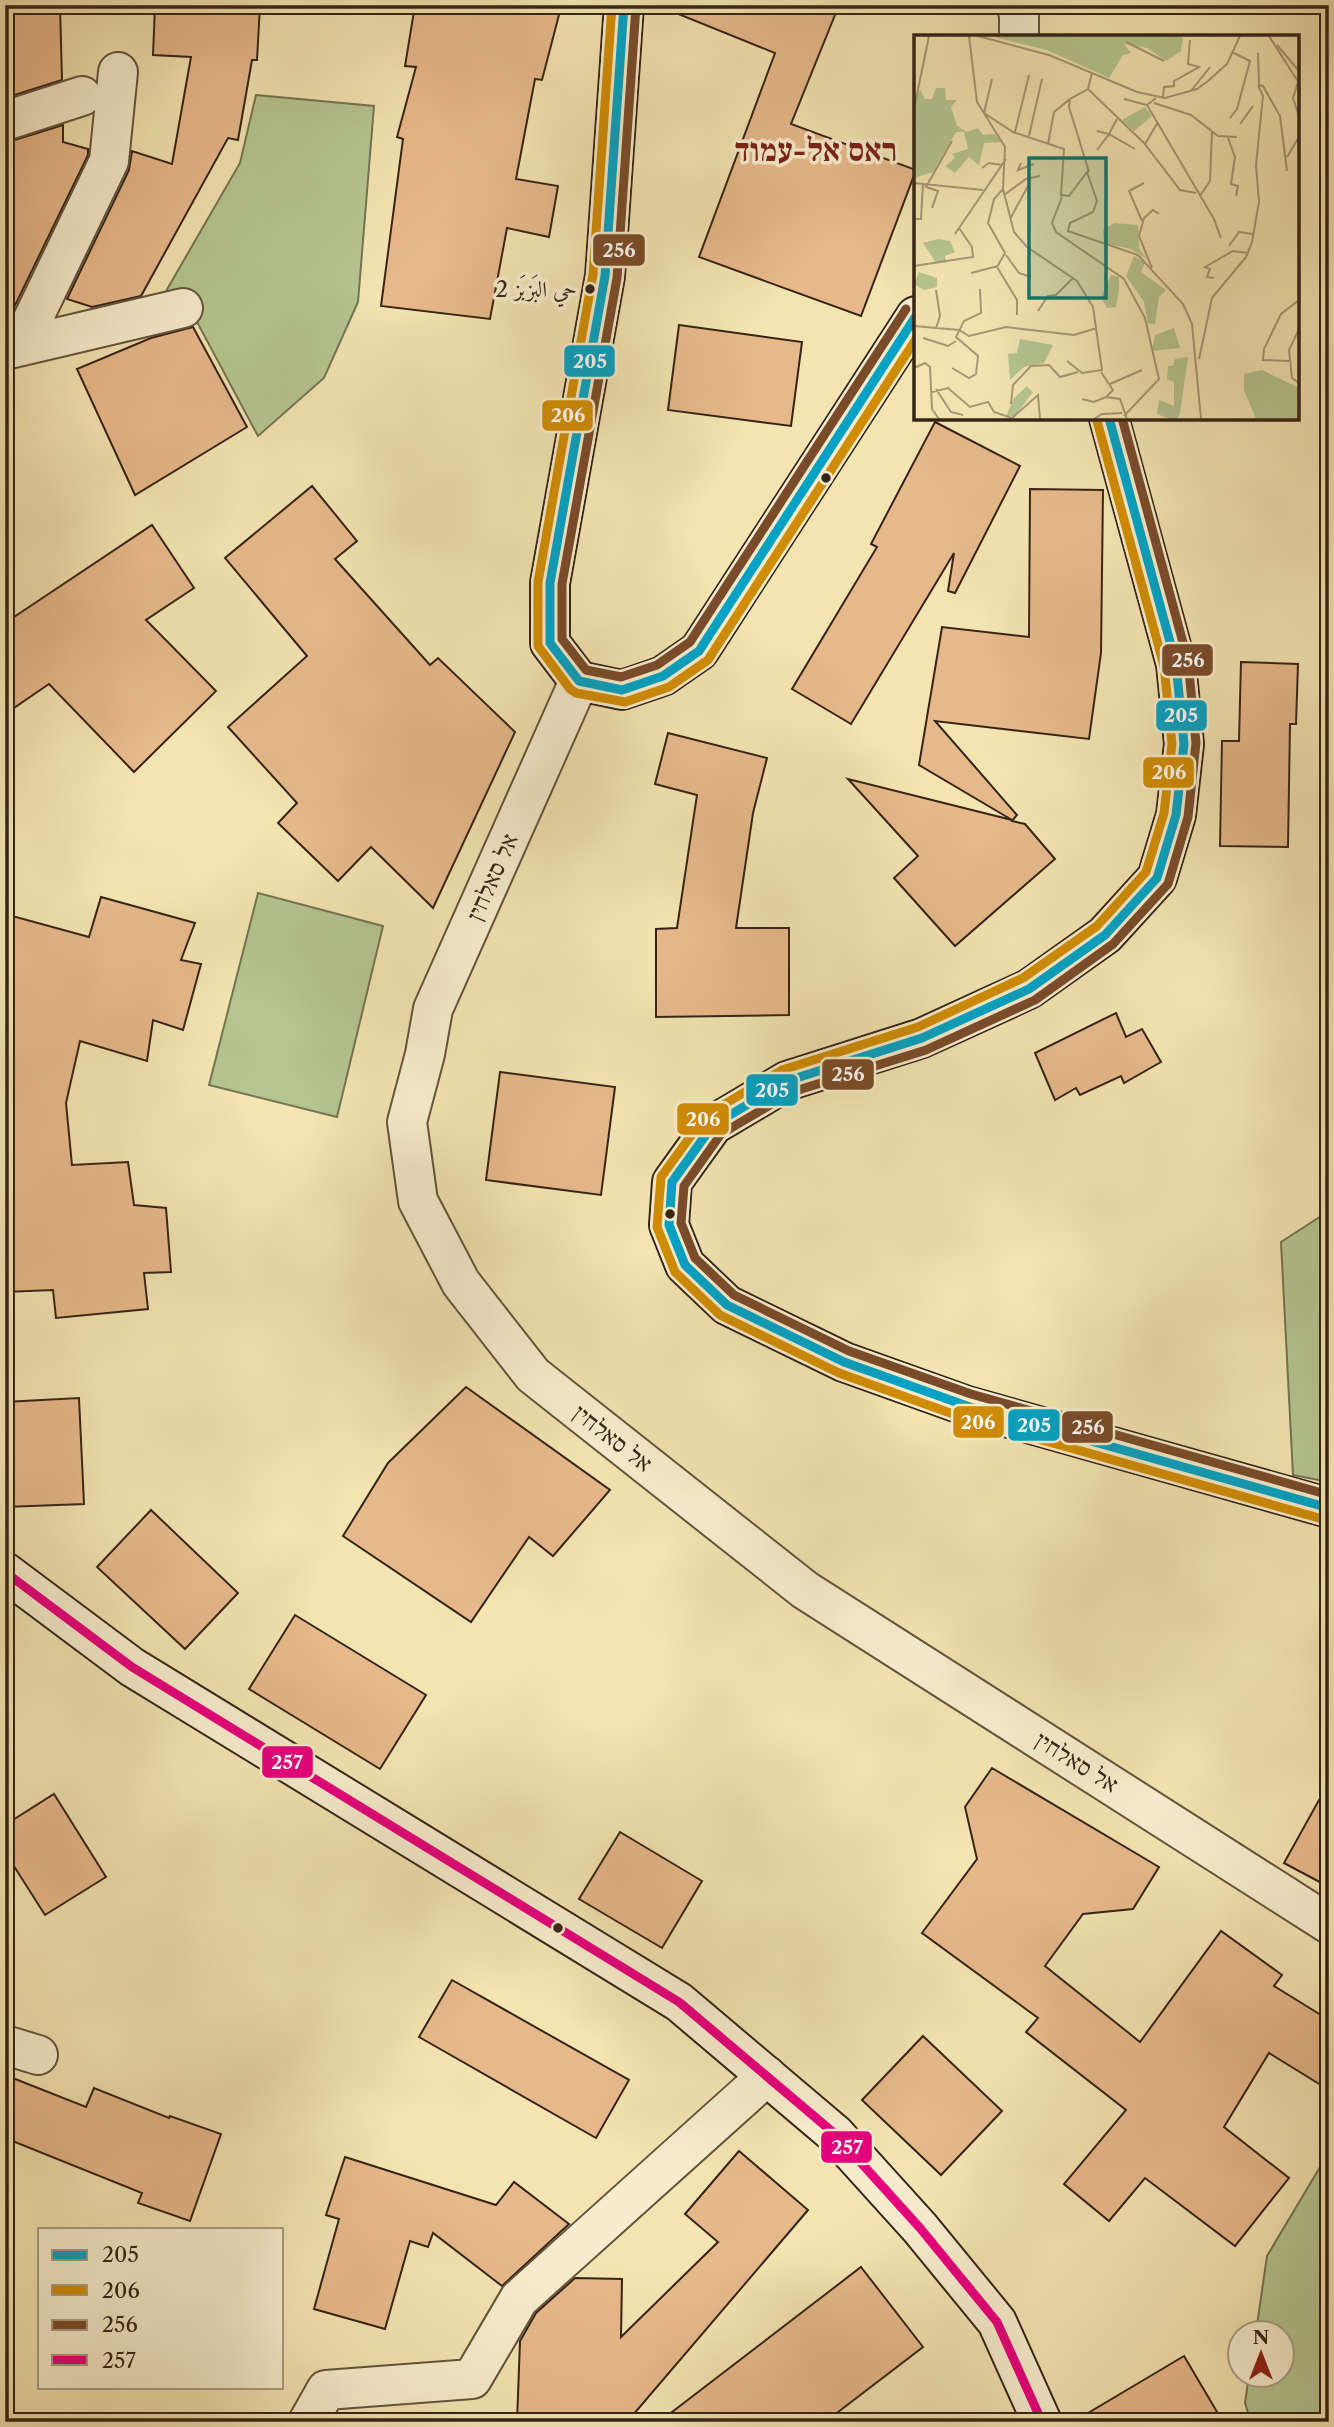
<svg xmlns="http://www.w3.org/2000/svg" width="1334" height="2427" font-family="'Libre Caslon Text',Amiri,'Frank Ruhl Libre',serif">
  <style>
    .green { fill: #b5c590; stroke: #757453; stroke-width: 2 }
    .building { fill: #e7b88a; stroke: #352416; stroke-width: 2 }
    .lines { fill: none; stroke-linecap: round; stroke-linejoin: round }
    .street-casing { stroke: #64543d; stroke-width: 42 }
    .secondary-casing { stroke: #352416; stroke-width: 42 }
    .street { stroke: #f7edcd; stroke-width: 38 }
    .secondary { stroke: #f7edcd; stroke-width: 38 }
    .bus-1-casing { stroke: #f7edcd; stroke-width: 14 }
    .bus-2-casing { stroke: #f7edcd; stroke-width: 14 }
    .bus-3-casing { stroke: #f7edcd; stroke-width: 14 }
    .bus-4-casing { stroke: #f7edcd; stroke-width: 14 }
    .bus-1 { stroke: #03a2c5; stroke-width: 9 }
    .bus-2 { stroke: #d08c04; stroke-width: 9 }
    .bus-3 { stroke: #7a4b2a; stroke-width: 9 }
    .bus-4 { stroke: #e5007d; stroke-width: 9 }
    .bus-dot { fill: #352416; stroke: #f7edcd; stroke-width: 2.5 }
    .labels { text-anchor: middle; dominant-baseline: central; stroke-width: 7; stroke-linejoin: round; paint-order: stroke }
    .bus-label { font-size: 22px; fill: #352416; stroke: #f7edcd; text-anchor: end }
    .street-label { font-size: 24px; fill: #352416; stroke: #f7edcd }
    .district-label { font-size: 32px; font-weight: bold; fill: #7a1f14; stroke: #f7edcd }
    .inset-road { fill: none; stroke: #a79774; stroke-width: 2 }
    .view { fill: #0f766e; fill-opacity: 0.15; stroke: #0f766e; stroke-width: 3.5 }
    .inset-edge { fill: none; stroke: #352416; stroke-width: 3.5 }
    .line-badge { stroke: #f7edcd; stroke-width: 2.5 }
    .badge-label { font-size: 19px; text-anchor: middle; font-weight: bold; fill: #fff }
  </style>
  <rect width="100%" height="100%" fill="#f3e4b2"/>
  <filter id="stains"><feTurbulence type="fractalNoise" baseFrequency=".00286" numOctaves="4"/><feColorMatrix values="0 0 0 0 .2 0 0 0 0 .09 0 0 0 0 .02 0 0 0 .5 -.17"/></filter>
  <radialGradient id="worn" r=".72"><stop offset=".6" stop-color="#630" stop-opacity="0"/><stop offset="1" stop-color="#630" stop-opacity=".3"/></radialGradient>
  <g class="green">
    <path d="M256,95l118,11 -16,196 -34,76 -66,58 -62,-116 -38,-15 82,-142z"/>
    <path d="M258,893l125,33 -46,191 -128,-32z"/>
    <path d="M1329,1211v271l-36,-7 -12,-233z"/>
    <path d="M1329,2152v270h-78l-6,-19 4,-28 33,-1v-42h-26l11,-76z"/>
  </g>
  <g class="building">
    <path d="M5,5h55l2,75 -57,18z"/>
    <path d="M155,5h105l-3,55h-5l-14,80 -10,-2 -87,158 -49,11 -25,-8 62,-129 3,-19 40,13 19,-107 -38,-2z"/>
    <path d="M415,5h49l37,6 2,-6h35l22,6 -18,69 -7,-1 -19,100 42,7 -9,51 -42,-9 -17,91 -109,-13 22,-167 -6,-2 19,-70 -11,-1z"/>
    <path d="M662,5h177l-48,119 125,46 -55,146 -162,-59 76,-204 -114,-46z"/>
    <path d="M63,125v17l25,7v6l-83,171v-183z"/>
    <path d="M679,325l123,17 -11,84 -123,-16z"/>
    <path d="M193,327l54,100 -112,68 -58,-126 74,-31z"/>
    <path d="M935,422l85,44 -65,127 -7,-2 6,-38 -103,171 -59,-35 85,-142 -6,-3z"/>
    <path d="M312,486l45,55 -22,18 95,106 8,-7 77,74 -82,176 -62,-61 -33,34 -60,-58 19,-20 -69,-76 79,-71 -82,-98z"/>
    <path d="M1030,489l73,1 -2,163 -12,86 -154,-18 82,94 -5,6 13,3 30,35 -100,87 -61,-68 24,-22 -70,-77 164,41 -93,-55 23,-138 87,10z"/>
    <path d="M152,525l42,63 -48,32 70,71 -82,81 -85,-88 -44,30v-91z"/>
    <path d="M1241,662l57,2 -2,60h-6l-2,123 -68,-1 2,-105h17z"/>
    <path d="M668,733l99,25 -14,55 -17,115h53v87l-133,2v-88l21,-1 20,-133 -42,-11z"/>
    <path d="M101,897l94,26 -14,37 20,4 -18,66 -30,-10 -6,41 -67,-20 -14,62 6,62 56,-3 6,43 32,3 5,64 -27,1 4,36 -92,9 -3,-28 -48,2v-378l84,23z"/>
    <path d="M1116,1013l10,24 16,-8 19,33 -37,21 -3,-7 -41,19 -4,-7 -21,12 -20,-47z"/>
    <path d="M500,1072l115,15 -14,108 -115,-15z"/>
    <path d="M466,1387l144,103 -57,66 -24,-19 -58,85 -128,-86 45,-73z"/>
    <path d="M79,1398l5,106 -79,3v-105z"/>
    <path d="M151,1510l87,83 -53,56 -88,-82z"/>
    <path d="M295,1615l131,80 -46,74 -131,-80z"/>
    <path d="M992,1768l167,99 -26,42 -50,5 -38,52 95,76 81,-111 61,44 -8,11 55,34v70l-60,-37 -45,74 65,51 -54,68 -90,-68 -36,43 -45,-37 62,-74 -100,-78 12,-14 -116,-85 55,-74 -12,-52z"/>
    <path d="M1329,1782v105l-45,-24z"/>
    <path d="M54,1794l52,83 -61,38 -40,-63v-27z"/>
    <path d="M620,1832l82,49 -40,67 -83,-49z"/>
    <path d="M452,1980l177,100 -33,58 -177,-101z"/>
    <path d="M923,2036l79,75 -61,64 -79,-75z"/>
    <path d="M5,2075l81,32 8,-19 75,30 1,-2 51,18 -31,87 -52,-18 4,-10 -137,-55z"/>
    <path d="M739,2151l69,59 -181,212h-110l3,-81 16,-28 39,-35 47,1 -1,58 97,-95 -33,-28z"/>
    <path d="M345,2157l151,48 18,-23 55,42 -67,62 -69,-53 -5,14 -18,-6 -25,88 -71,-20 25,-90 -13,-4z"/>
    <path d="M861,2267l62,80 -98,75h-166z"/>
    <path d="M1184,2356l39,66h-150z"/>
  </g>
  <g class="lines">
    <defs>
      <g id="street">
        <path d="M1016,5l3,9v23"/>
        <path d="M5,121l77,-25"/>
        <path d="M20,346l89,-185 9,-89"/>
        <path d="M5,350l178,-42"/>
        <path d="M579,681l-146,328 -8,45 -18,68 11,79 43,82 72,92 272,215 524,334"/>
        <path d="M5,2045l33,10"/>
        <path d="M308,2422l18,-32 146,-11 47,-80 248,-223"/>
      </g>
      <g id="secondary">
        <path d="M624,5l-19,271 -55,307v60l29,38 43,9 41,-14 36,-25 217,-335"/>
        <path d="M1109,418l67,246 8,80 -8,71 -19,63 -52,57 -76,54 -107,49 -135,43 -74,44 -41,57 -3,43 16,40 42,40 117,57 123,44 362,102"/>
        <path d="M5,1572l127,95 547,335 156,132 85,94 77,94 45,100"/>
      </g>
    </defs>
    <use href="#street" class="street-casing"/>
    <use href="#secondary" class="secondary-casing"/>
    <use href="#street" class="street"/>
    <use href="#secondary" class="secondary"/>
    <defs>
      <g id="bus-1">
        <path d="M624,5l-19,271 -55,307v60l29,38 43,9 41,-14 36,-25 217,-335"/>
        <path d="M1109,418l67,246 8,80 -8,71 -19,63 -52,57 -76,54 -107,49 -135,43 -74,44 -41,57 -3,43 16,40 42,40 117,57 123,44 362,102"/>
      </g>
      <g id="bus-2">
        <path d="M612,5l-19,269 -55,308v64l32,43 6,4 49,9 44,-15 39,-27 208,-321"/>
        <path d="M1097,421l67,245 8,78 -8,69 -18,59 -49,54 -74,52 -105,49 -136,43 -76,45 -45,62 -4,50 18,45 45,43 119,58 125,45 362,102"/>
      </g>
      <g id="bus-3">
        <path d="M636,6l-19,272 -55,306v55l24,31 35,7 36,-12 33,-23 216,-333"/>
        <path d="M1122,418l66,243 8,82 -8,74 -20,67 -55,60 -78,56 -109,50 -134,42 -71,42 -37,52 -3,37 14,35 39,37 115,56 122,43 358,101"/>
      </g>
      <path id="bus-4" d="M5,1572l127,95 547,335 156,132 85,94 77,94 45,100"/>
    </defs>
    <use href="#bus-1" class="bus-1-casing"/>
    <use href="#bus-2" class="bus-2-casing"/>
    <use href="#bus-3" class="bus-3-casing"/>
    <use href="#bus-4" class="bus-4-casing"/>
    <use href="#bus-1" class="bus-1"/>
    <use href="#bus-2" class="bus-2"/>
    <use href="#bus-3" class="bus-3"/>
    <use href="#bus-4" class="bus-4"/>
  </g>
  <g class="bus-dot">
    <circle cx="590" cy="289" r="6"/>
    <circle cx="826" cy="478" r="6"/>
    <circle cx="670" cy="1214" r="6"/>
    <circle cx="558" cy="1928" r="6"/>
  </g>
  <g class="labels">
    <g class="bus-label">
      <text x="577" y="289">حي البَزبَز 2</text>
    </g>
    <g class="street-label">
      <text transform="translate(492 877) rotate(-66)">אל סאלחין</text>
      <text transform="translate(613 1438) rotate(38)">אל סאלחין</text>
      <text transform="translate(1077 1762) rotate(32)">אל סאלחין</text>
    </g>
    <g class="district-label">
      <text x="816" y="149">ראס אל-עמוד</text>
    </g>
  </g>
  <g transform="translate(914 35)">
    <rect width="385" height="385" fill="#f3e4b2"/>
    <path d="M76,1h190l3,2 -2,13 -15,10 -19,-13 -23,-4 7,9 -8,2 -14,23 -62,-28zM22,53h9l1,12h11l-6,7 6,19 10,6 11,-4 5,7 12,-1 6,8 -17,1 -5,22 -10,-8 -14,16 -10,-7 10,-8 -3,-4 16,-5 -4,-17h-8l-23,40 -19,6v-75l6,-13 5,9h7zM231,72l7,9 -18,15 -12,-11zM200,188l24,2 1,24 8,10 -16,-10 -27,-6 -1,-13zM24,204l12,2 5,11 -10,4 1,7h-10l-13,-20zM220,221l11,7 -4,9 25,18 -7,7 -4,27 -7,-1 -4,-21 -18,-26zM5,237l18,6v9l-13,3 -10,-6zM197,240l8,2v13l-3,17 -9,1 -6,-11zM260,293l6,20 -28,3 3,-16zM106,304l33,6 -9,18 -20,4 -14,13 -2,-26 9,-1zM274,322l-8,56 -3,6h-8l-12,-5 2,-14 15,6v-24l-7,-3 1,-13h5l2,-7zM348,335l37,18v31h-43l-12,-29v-16zM113,351l6,6 -18,24h-9l8,-18z" fill="#b5c590"/>
    <path class="inset-road" d="M55,1l8,66 28,45 -2,42 11,43 13,15 50,34 16,26 9,63 -20,3 -15,-12M64,1l71,19 88,37 28,6 32,-9 11,-8 19,-17 13,-28M355,1l30,47M212,7l38,19M363,10l22,26M344,18l1,32M384,47l-5,16 6,18M344,50l5,1 17,30 7,55M174,54l56,54 36,47 16,3M277,56l19,-24M242,63l-9,7 67,114 7,19M249,63l1,-11 10,-1v-5l25,-14 -11,-3 2,-24M210,64l23,6M240,68l37,12 27,21 19,1M0,74l15,-73M70,78l29,19 51,17 -3,46 8,1 18,-24 10,29 -4,11 -23,11 -2,8 70,24 45,49 9,20 9,95M70,78l8,-34M316,83l7,-9 13,-48 -18,-9M203,84l-8,15 26,15M326,89l13,-18M183,96l12,3 -12,16M101,97l14,-57M115,101l13,-57M314,103l7,19 -4,27 7,2 -2,10M134,109l6,-32 16,-13M231,109l13,-22M373,122l12,-20M107,128l-3,7 16,-6M68,133l7,-5 13,2M175,137l-20,-65 1,-8 18,-10 4,-16M0,148l69,7M89,154l-9,10 -6,24 17,30 -8,14 20,33v15M90,160l22,-16 14,-3M286,161l10,-15 2,-49M148,162l-10,26 4,9 68,47 21,39 14,61 -35,37M18,173l6,-17 -12,-4 26,-46M0,184h7l2,-36M96,184l18,-33M228,186l-13,-30 15,-8M45,193l47,-69M315,211l10,-14 14,2M92,220l13,18 12,4M0,231l59,-9 -1,-10 -13,-19 -4,6M238,233l-13,-32 5,-18 9,-8 6,4M57,238l27,-7M300,243l-7,-1 3,-8 -5,-2 28,-16 16,2M124,276l10,-15 8,-1 17,-17M0,291l45,4 10,6 37,-9 68,8 23,-7M22,293l4,-12 -4,-26M385,294l-10,21 3,28 7,5M9,303l25,8 8,-5M285,324l13,-61 34,-41 6,-15 7,-40 -3,-37 7,-69 -5,-11M375,326l-26,-1 1,-11 17,-35 18,-14M0,333l11,-5 5,4 2,42 7,10M38,333l17,10 7,-4 2,-18 -22,-19 8,-16 17,-8 -1,-24M187,337l12,18 -7,7 14,2 7,20M196,349l32,-14M22,354l15,23 12,3M18,357l16,-4 22,19 18,-5 6,10 18,6 26,-23 2,24M168,364l12,3 12,-5M97,369l2,-19 18,-19 18,-1 11,12 18,-5M180,384l8,-5 20,-1"/>
    <path class="view" d="M115,123h77v140h-77z"/>
    <rect width="385" height="385" class="inset-edge"/>
  </g>
  <g class="line-badge">
    <rect x="592" y="233" width="54" height="34" rx="7" fill="#7a4b2a"/>
    <rect x="563" y="344" width="53" height="34" rx="7" fill="#03a2c5"/>
    <rect x="541" y="399" width="53" height="33" rx="7" fill="#d08c04"/>
    <rect x="1161" y="643" width="53" height="34" rx="7" fill="#7a4b2a"/>
    <rect x="1155" y="699" width="53" height="33" rx="7" fill="#03a2c5"/>
    <rect x="1142" y="756" width="53" height="33" rx="7" fill="#d08c04"/>
    <rect x="821" y="1058" width="54" height="33" rx="7" fill="#7a4b2a"/>
    <rect x="745" y="1073" width="54" height="34" rx="7" fill="#03a2c5"/>
    <rect x="676" y="1102" width="54" height="34" rx="7" fill="#d08c04"/>
    <rect x="952" y="1405" width="53" height="34" rx="7" fill="#d08c04"/>
    <rect x="1007" y="1408" width="54" height="34" rx="7" fill="#03a2c5"/>
    <rect x="1061" y="1410" width="53" height="34" rx="7" fill="#7a4b2a"/>
    <rect x="261" y="1745" width="53" height="34" rx="7" fill="#e5007d"/>
    <rect x="820" y="2130" width="53" height="34" rx="7" fill="#e5007d"/>
  </g>
  <g class="badge-label">
    <text x="619" y="257">256</text>
    <text x="590" y="368">205</text>
    <text x="568" y="422">206</text>
    <text x="1188" y="667">256</text>
    <text x="1181" y="722">205</text>
    <text x="1169" y="779">206</text>
    <text x="848" y="1081">256</text>
    <text x="772" y="1097">205</text>
    <text x="703" y="1126">206</text>
    <text x="978" y="1429">206</text>
    <text x="1034" y="1432">205</text>
    <text x="1088" y="1434">256</text>
    <text x="287" y="1769">257</text>
    <text x="847" y="2154">257</text>
  </g>
  <rect width="1334" height="2427" fill="none" stroke="#f3e4b2" stroke-width="28"/>
  <rect x="7" y="7" width="1320" height="2413" fill="none" stroke="#352416" stroke-width="3.5"/>
  <rect x="14" y="14" width="1306" height="2399" fill="none" stroke="#352416" stroke-width="2"/>
  <rect x="38" y="2228" width="245" height="161" fill="#f7edcd" stroke="#a99d84" stroke-width="2"/>
  <rect x="52" y="2250" width="35" height="10" fill="#03a2c5" stroke="#a99d84" stroke-width="2"/>
  <text x="102" y="2262" font-size="21" fill="#352416">205</text>
  <rect x="52" y="2285" width="35" height="10" fill="#d08c04" stroke="#a99d84" stroke-width="2"/>
  <text x="102" y="2298" font-size="21" fill="#352416">206</text>
  <rect x="52" y="2320" width="35" height="10" fill="#7a4b2a" stroke="#a99d84" stroke-width="2"/>
  <text x="102" y="2332" font-size="21" fill="#352416">256</text>
  <rect x="52" y="2355" width="35" height="10" fill="#e5007d" stroke="#a99d84" stroke-width="2"/>
  <text x="102" y="2368" font-size="21" fill="#352416">257</text>
  <g transform="translate(1261 2354)"><circle r="33" fill="#f7edcd" stroke="#a99d84" stroke-width="2"/>
  <path d="M0-5L12 26L0 18L-12 26Z" fill="#8f2418"/>
  <text y="-10" font-size="19" font-weight="bold" text-anchor="middle" fill="#352416">N</text>
  </g>
  <rect width="100%" height="100%" filter="url(#stains)"/>
  <rect width="100%" height="100%" fill="url(#worn)"/>
</svg>
